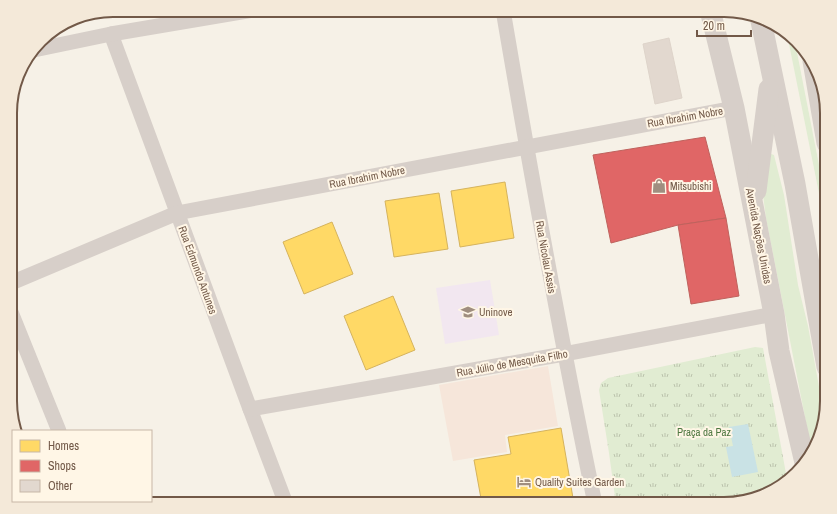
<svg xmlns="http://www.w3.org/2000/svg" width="837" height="514" font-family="'Archivo Narrow',sans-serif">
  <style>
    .commercial { fill: #f6e6da }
    .education { fill: #f2e7f0 }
    .grass { fill: #e1ecd2 }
    .park { fill: url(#park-tufts) }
    .water { fill: #c9e2e5 }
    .homes { fill: #ffd966; stroke: #d5b35d }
    .shops { fill: #e06666; stroke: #bf625d }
    .building { fill: #e2d8cf; stroke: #ded4ca }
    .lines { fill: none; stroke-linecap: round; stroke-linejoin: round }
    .street { stroke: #d7cfc9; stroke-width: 15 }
    .secondary { stroke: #d7cfc9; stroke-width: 21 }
    .labels { text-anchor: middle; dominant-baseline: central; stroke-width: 4; stroke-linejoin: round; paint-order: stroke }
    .street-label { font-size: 11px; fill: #725948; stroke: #fff6e6 }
    .poi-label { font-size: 11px; fill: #725948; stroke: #fff6e6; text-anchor: start }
    .park-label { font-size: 11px; fill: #4f7841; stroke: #fff6e6 }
    .rim { fill: none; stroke: #725948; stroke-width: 2 }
  </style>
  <defs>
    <pattern id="park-tufts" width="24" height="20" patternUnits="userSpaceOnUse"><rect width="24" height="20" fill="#e1ecd2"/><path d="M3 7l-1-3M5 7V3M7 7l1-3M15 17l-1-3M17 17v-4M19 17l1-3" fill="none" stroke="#bbc2ac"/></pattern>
  </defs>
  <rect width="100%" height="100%" fill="#f6f1e7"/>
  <path class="commercial" d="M548,366l10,60 -53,9 2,17 -54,9 -14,-76z"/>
  <path class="education" d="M490,280l9,55 -54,9 -9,-56z"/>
  <g class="grass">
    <path d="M113,10h20l-68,13 9,-5z"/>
    <path d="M787,34l8,8 32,164v27z"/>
    <path d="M771,154l3,1 10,40 14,90 10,41 16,88 -12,39 -46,-235 -3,-23z"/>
  </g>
  <path class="park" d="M755,347l8,1 24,131 -12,11 -44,14h-115l-7,-51 -10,-63 2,-7 7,-5z"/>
  <path class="water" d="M748,424l10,48 -26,5 -6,-30 7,-1 -4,-19z"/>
  <g class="homes">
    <path d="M505,182l9,56 -54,9 -9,-56z"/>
    <path d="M439,193l9,56 -54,8 -9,-56z"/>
    <path d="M332,222l21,52 -49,20 -21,-52z"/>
    <path d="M393,296l22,54 -49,20 -22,-54z"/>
    <path d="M561,428l13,76h-92l-8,-44 37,-6 -3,-17z"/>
  </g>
  <g class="shops">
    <path d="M705,137l21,81 -48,7 -67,18 -18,-88z"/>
    <path d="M726,218l13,78 -48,8 -13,-79z"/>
  </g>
  <path class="building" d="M669,38l13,60 -27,6 -12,-60z"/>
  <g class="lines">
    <g class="street">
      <path d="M503,10c28,165 58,330 92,494"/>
      <path d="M111,34l139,375 36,95"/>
      <path d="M34,50l77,-16 142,-24"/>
      <path d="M11,283l166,-70 557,-105"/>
      <path d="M11,312l48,119"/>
      <path d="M250,409l314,-55 210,-40"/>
    </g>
    <g class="secondary">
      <path d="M710,10l24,98 40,206 5,37 26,112"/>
      <path d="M761,21l34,163 32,183"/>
      <path d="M813,61l14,82"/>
      <path d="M756,191l13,-102"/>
    </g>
  </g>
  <defs>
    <symbol id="shop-bare" viewBox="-9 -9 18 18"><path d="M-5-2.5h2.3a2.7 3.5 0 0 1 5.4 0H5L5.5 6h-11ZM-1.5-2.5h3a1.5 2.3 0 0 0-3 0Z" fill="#a08e80" stroke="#fff6e6" stroke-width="2.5" paint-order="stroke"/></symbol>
    <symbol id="university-bare" viewBox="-9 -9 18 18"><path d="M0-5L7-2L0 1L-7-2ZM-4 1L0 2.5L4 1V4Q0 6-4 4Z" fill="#a08e80" stroke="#fff6e6" stroke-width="2.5" paint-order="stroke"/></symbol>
    <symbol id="hotel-bare" viewBox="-9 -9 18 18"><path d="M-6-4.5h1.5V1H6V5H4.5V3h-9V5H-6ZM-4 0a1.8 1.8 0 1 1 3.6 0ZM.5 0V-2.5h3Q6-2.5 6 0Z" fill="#a08e80" stroke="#fff6e6" stroke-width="2.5" paint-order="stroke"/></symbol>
  </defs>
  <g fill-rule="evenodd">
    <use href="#shop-bare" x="649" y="176" width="20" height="20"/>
    <use href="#university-bare" x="458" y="302" width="20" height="20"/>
    <use href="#hotel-bare" x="514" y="472" width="20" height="20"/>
  </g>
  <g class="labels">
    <g class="street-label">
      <text transform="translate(685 117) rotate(-10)">Rua Ibrahim Nobre</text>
      <text transform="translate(367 177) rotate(-11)">Rua Ibrahim Nobre</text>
      <text transform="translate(759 236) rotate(79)">Avenida Nações Unidas</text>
      <text transform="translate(546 257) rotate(80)">Rua Nicolau Assis</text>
      <text transform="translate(198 270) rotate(70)">Rua Edmundo Antunes</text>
      <text transform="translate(512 363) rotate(-10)">Rua Júlio de Mesquita Filho</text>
    </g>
    <g class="poi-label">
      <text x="670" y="186">Mitsubishi</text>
      <text x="479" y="312">Uninove</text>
      <text x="535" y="482">Quality Suites Garden</text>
    </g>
    <g class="park-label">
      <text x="704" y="432">Praça da Paz</text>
    </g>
  </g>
  <path d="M0 0H837V514H0ZM113 17H724A96 96 0 0 1 820 113V401A96 96 0 0 1 724 497H113A96 96 0 0 1 17 401V113A96 96 0 0 1 113 17Z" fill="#f4e9d9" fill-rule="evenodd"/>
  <path class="rim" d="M113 17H724A96 96 0 0 1 820 113V401A96 96 0 0 1 724 497H113A96 96 0 0 1 17 401V113A96 96 0 0 1 113 17Z"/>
  <rect x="12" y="430" width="140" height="72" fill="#fff6e6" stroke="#c7b7a7"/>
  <rect x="20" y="440" width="20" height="12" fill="#ffd966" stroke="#c7b7a7"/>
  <text x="48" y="450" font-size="12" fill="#725948">Homes</text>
  <rect x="20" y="460" width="20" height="12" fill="#e06666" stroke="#c7b7a7"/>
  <text x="48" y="470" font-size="12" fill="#725948">Shops</text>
  <rect x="20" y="480" width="20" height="12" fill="#e2d8cf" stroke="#c7b7a7"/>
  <text x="48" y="490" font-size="12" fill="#725948">Other</text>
  <path d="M697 30v6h54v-6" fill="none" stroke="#725948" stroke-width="2"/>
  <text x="703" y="30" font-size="12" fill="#725948" stroke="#fff6e6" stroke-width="3" paint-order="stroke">20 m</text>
</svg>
